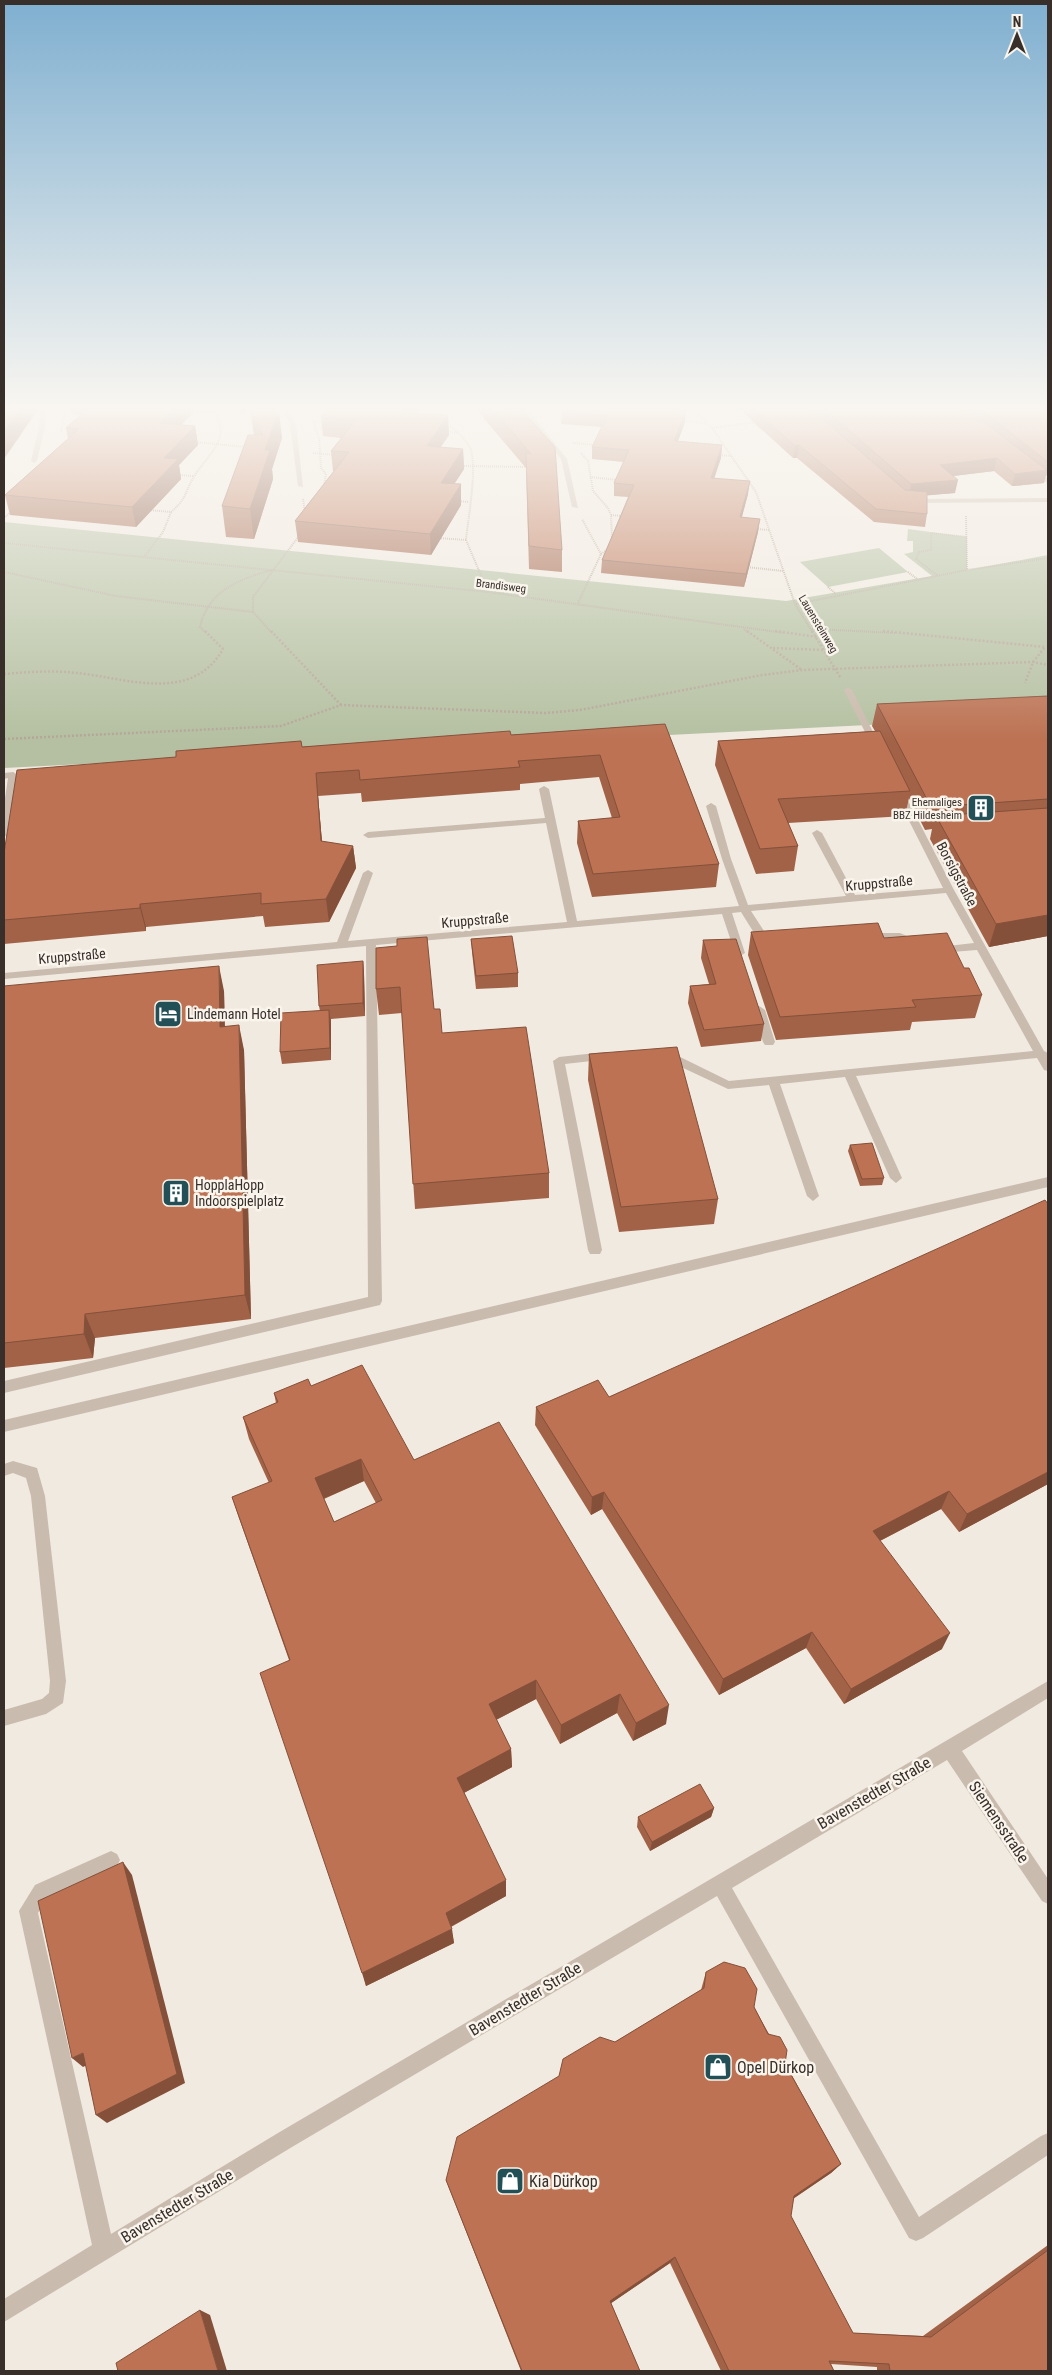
<svg xmlns="http://www.w3.org/2000/svg" width="1052" height="2375" font-family="'Roboto Condensed',sans-serif">
  <style>
    .green { fill: #b4c0a1 }
    .lines { fill: none; stroke-linecap: round; stroke-linejoin: round }
    .path-far1 { stroke: #b5a597; stroke-width: 2; stroke-dasharray: 1 1; stroke-linecap: butt }
    .path { stroke: #b5a597; stroke-width: 2.5; stroke-dasharray: 2 2; stroke-linecap: butt }
    .minor { fill: #c9bbad; fill-rule: evenodd }
    .wall { fill: #a26247; fill-rule: evenodd }
    .shaded-wall { fill: #84503a }
    .building { fill: #bc7253; stroke: #84503a; fill-rule: evenodd }
    .labels { text-anchor: middle; dominant-baseline: central; stroke-width: 5; stroke-linejoin: round; paint-order: stroke }
    .far-street-label { font-size: 11px; fill: #382f2b; stroke: #f9f4ec }
    .far-poi-label { font-size: 11px; fill: #382f2b; stroke: #f9f4ec; text-anchor: end }
    .street-label { font-size: 14px; fill: #382f2b; stroke: #f9f4ec }
    .poi-label { font-size: 14px; fill: #382f2b; stroke: #f9f4ec; text-anchor: start }
    .near-street-label { font-size: 16px; fill: #382f2b; stroke: #f9f4ec }
    .near-poi-label { font-size: 16px; fill: #382f2b; stroke: #f9f4ec; text-anchor: start }
  </style>
  <rect width="100%" height="100%" fill="#f1eae0"/>
  <g class="green">
    <path d="M4,522l782,79 146,-25 -28,-22 9,-2v-11h-6l1,-12 59,8v33l81,-15v161l-1044,52z"/>
    <path d="M879,548l29,24 -80,15 -28,-25z"/>
  </g>
  <g class="lines">
    <g class="path-far1">
      <path d="M435,408l7,9"/>
      <path d="M693,408l19,20 44,64 39,112 18,29"/>
      <path d="M191,410l24,2"/>
      <path d="M547,410l19,1"/>
      <path d="M313,421l12,1"/>
      <path d="M313,421l6,17 2,30 5,6 -2,12"/>
      <path d="M682,421l23,2"/>
      <path d="M712,428l46,-6"/>
      <path d="M61,432l5,-24"/>
      <path d="M446,432l14,1"/>
      <path d="M194,442l53,5"/>
      <path d="M573,443l24,2"/>
      <path d="M313,453l21,2"/>
      <path d="M581,453l7,8 5,30 15,17 3,7 1,25"/>
      <path d="M718,455l14,1"/>
      <path d="M460,466l69,1"/>
      <path d="M178,475l16,1"/>
      <path d="M590,477l28,3"/>
      <path d="M303,499l2,14"/>
      <path d="M457,501l12,1"/>
      <path d="M149,510l22,2c15,-13 13,-17 21,-32 14,-25 45,-44 18,-72"/>
      <path d="M611,515l12,1"/>
      <path d="M966,516l1,54"/>
      <path d="M4,518l8,-7"/>
      <path d="M756,529l14,1"/>
      <path d="M437,538l29,2c2,-21 12,-76 4,-92 -6,-11 -15,-18 -24,-26"/>
      <path d="M466,540l22,52"/>
      <path d="M4,543l484,49 297,41"/>
      <path d="M601,554l7,-5"/>
      <path d="M145,556l18,-24 8,-20"/>
      <path d="M746,567l37,4"/>
      <path d="M4,572l112,24 137,16"/>
      <path d="M908,572l9,7"/>
      <path d="M937,575l-21,-16 3,-7 12,-2v-17l36,4"/>
      <path d="M828,587l8,7"/>
      <path d="M578,603l23,-49 -19,-35"/>
      <path d="M796,604l171,-34 81,-12"/>
      <path d="M744,629l5,4"/>
      <path d="M812,629l84,4"/>
      <path d="M206,633l-6,-6c8,-36 39,-48 72,-57"/>
      <path d="M272,633l-19,-21v-15l46,-61"/>
    </g>
    <g class="path">
      <path d="M271,631l70,74"/>
      <path d="M747,631l55,39"/>
      <path d="M775,631l42,6"/>
      <path d="M812,631l28,46"/>
      <path d="M883,631l162,16 -12,15 -8,21"/>
      <path d="M773,648l51,2"/>
      <path d="M4,674c24,-2 48,-4 73,-1 49,5 115,31 146,-24l-18,-18"/>
      <path d="M4,739l277,-13 60,-21 204,8 35,-3 182,-35 41,-5 230,-8 15,3"/>
    </g>
    <g class="minor">
      <path d="M40,408h6l-1,19 -8,34 -3,2 -3,-2 8,-34z"/>
      <path d="M281,408h6l9,16 7,63 -5,-1 -8,-62z"/>
      <path d="M520,408h7l40,51 11,49 -6,-1 -11,-48z"/>
      <path d="M1030,468h4l14,11v5l-18,-14z"/>
      <path d="M1048,498v4l-137,1 -4,-2 4,-2z"/>
      <path d="M848,687l4,3 28,56 -1,2 -7,-2 -28,-56z"/>
      <path d="M13,772l5,3 -9,59 -5,3v-32l4,-27 -4,1v-6z"/>
      <path d="M544,786l5,3 28,132 162,-15 -17,-47 -16,-53 5,-3 5,3 15,53 17,46 98,-9 -34,-63 5,-3 5,3 33,62 88,-7 -48,-95 5,-3 3,1 51,99 90,161 4,2v18l-4,-1 -7,-12 -181,18 46,102 -6,5 -6,-5 -45,-101 -65,7 39,112 -6,5 -6,-5 -38,-111 -41,4 -66,-31 -2,-3 2,-3h8l59,29 304,-30 -56,-101 -38,3 -5,-3 5,-3 35,-4 -28,-50 -195,18 13,20 11,9 -5,3 -14,-7 -15,-24 -9,1 13,40 -5,3 -5,-3 -13,-39 -346,31 6,356 -2,4 -376,88v-12l364,-84 -2,-351 -362,33v-6l333,-31 26,-69 5,-3 5,3 -25,68 219,-19 -21,-99 -178,15 -5,-3 5,-3 177,-14 -6,-29z"/>
      <path d="M868,933h32l21,9 -5,3 -17,-6 -35,-1v-4z"/>
      <path d="M759,1006l6,4 10,32 -2,3h-8l-2,-3 -10,-32z"/>
      <path d="M605,1052l4,1 2,3 -2,3 -44,5 37,186 -2,4h-10l-2,-4 -35,-189 6,-4z"/>
      <path d="M1048,1177v10l-1044,245v-12z"/>
      <path d="M13,1461l24,7 8,28 21,185 -3,22 -17,11 -42,12v-16l38,-11 7,-6 1,-12 -19,-185 -5,-18 -13,-5 -9,3v-12z"/>
      <path d="M1048,1681v17l-86,53 86,128v25l-6,-3 -95,-141 -215,128 187,329 122,-81 7,-3v22l-125,83 -7,3 -7,-3 -192,-342 -425,251 -288,175v-23l88,-54 -73,-334 16,-26 76,-34 6,3 3,6 -3,6 -70,31 -9,16 73,321 167,-101z"/>
    </g>
  </g>
  <g class="wall">
    <path d="M69,408h124v5l-12,12 14,1 3,19 -19,20 2,14 -45,48 -126,-12 -5,-20 63,-56 -2,-11 14,-13 -9,-1z"/>
    <path d="M238,408h10l-6,7z"/>
    <path d="M328,408h92l-3,5 32,22 -9,12 23,2 1,20 -10,15 7,21 -30,50 -133,-13 -3,-21 39,-50h-1l-2,-20 10,-13 -18,-2 -2,-19z"/>
    <path d="M475,408h45l42,142v22l-33,-3 -3,-101z"/>
    <path d="M738,408h310v69l-2,-2 -2,8 -32,3 -18,-15 -41,5 2,17 -28,2v19l-2,13 -51,-5 -77,-64h-4z"/>
    <path d="M250,410l32,28 -10,31 1,10 -19,60 -28,-2 -4,-31 32,-71z"/>
    <path d="M562,412l123,10 -7,19 44,4 -1,13 -7,20 34,16 -6,23 16,15 -14,55 -143,-14 1,-13 26,-63 -14,-1v-13l10,-21 -32,-3v-12l10,-20 -41,-3z"/>
    <path d="M1048,696v240l-59,11 -59,-108 2,-10 -7,1 -16,-32 -4,18 -117,7 10,23 -4,25 -38,3 -41,-109 3,-24 157,-10 -3,-5 5,-22z"/>
    <path d="M665,724l54,140 -3,23 -124,10 -15,-54 1,-22 34,-3 -13,-41 -79,7v6l-158,12 -1,-9 -43,3 4,46 31,4 3,22 -27,54 -64,5 -2,-11 -117,11v4l-142,13v-91l298,-106 209,-12z"/>
    <path d="M751,932l133,6 80,30 18,27 -7,23 -63,4 -2,8 -134,10 -28,-85z"/>
    <path d="M471,939l47,34v14l-42,2 -4,-37z"/>
    <path d="M703,940l61,84 -3,17 -60,6 -13,-44 2,-17 19,-2 -8,-26z"/>
    <path d="M376,948l58,61 8,24 107,140v25l-134,11 -13,-196 -23,2 -3,-26z"/>
    <path d="M363,961l1,13 1,42 -34,3v41l-49,4 -2,-12 40,-41 -1,-5z"/>
    <path d="M4,986l220,5 1,36 19,23 7,269 -156,19 -2,20 -89,10z"/>
    <path d="M589,1054l129,145 -4,25 -95,8 -31,-152z"/>
    <path d="M850,1145l34,33 -2,7 -22,1 -12,-35z"/>
    <path d="M1048,1204v280l-89,48 -18,-23 -61,32 62,108 -98,55 -38,-56 -87,47 -117,-186 -11,6 -56,-90 1,-18 73,-10z"/>
    <path d="M311,1386l103,74 252,264 -33,17 -16,-28 -57,31 -24,-45 -40,21 15,29 1,18 -48,26 42,103 -55,31 3,16 -88,43 -77,-326 -50,-142 -7,-21 37,-14 -20,-44 -6,-22 33,-14 -2,-10zM364,1481l12,22 -42,19 -10,-23z"/>
    <path d="M714,1808l-3,9 -61,34 -13,-24 1,-10z"/>
    <path d="M706,1972l48,35 87,157 -10,9 -38,26 -2,17 62,117 70,3 125,-91v126h-171v-4l-46,-3 3,7h-113l-51,-108 -59,40 29,68h-119l-72,-183 -3,-8 169,-138 86,-52z"/>
  </g>
  <g class="shaded-wall">
    <path d="M21,408h18l-35,51v-27z"/>
    <path d="M175,408h18v5l-30,29 -3,-19z"/>
    <path d="M241,408h7l-6,7z"/>
    <path d="M405,408h15l-16,23 -2,-19z"/>
    <path d="M279,410l3,28 -10,31 1,10 -19,60 -4,-30 15,-59z"/>
    <path d="M686,410l-1,12 -12,32 1,-13z"/>
    <path d="M448,415l1,20 -21,31 -1,-20z"/>
    <path d="M195,426l3,19 -19,20 2,14 -45,48 -4,-20 32,-49z"/>
    <path d="M722,445l-1,13 -11,33 1,-13z"/>
    <path d="M799,445l-2,13h-4l2,-12z"/>
    <path d="M463,449l1,20 -22,34 -1,-20z"/>
    <path d="M997,458l-3,13 -57,7 3,-13z"/>
    <path d="M1047,470l-3,13 -32,3 3,-12z"/>
    <path d="M958,480l-3,13 -46,4 2,-13z"/>
    <path d="M750,481l-2,13 -10,36 2,-13z"/>
    <path d="M461,484v21l-30,50 -1,-21z"/>
    <path d="M760,519l-2,13 -14,55 2,-13z"/>
    <path d="M316,773l2,23 6,68 -3,-23z"/>
    <path d="M353,846l3,22 -27,54 -3,-23z"/>
    <path d="M140,904l6,23v4l-6,-23z"/>
    <path d="M1048,915v21l-59,11 7,-23z"/>
    <path d="M363,961l1,13 1,42 -2,-13z"/>
    <path d="M219,966l5,25 1,61 -5,-25z"/>
    <path d="M329,1010l2,12v38l-1,-12z"/>
    <path d="M239,1025l5,25 7,269 -6,-24z"/>
    <path d="M85,1314l10,24 -2,20 -9,-24z"/>
    <path d="M361,1459l3,22 -44,19 -5,-22z"/>
    <path d="M1048,1472v12l-89,48 8,-18z"/>
    <path d="M949,1491l-8,18 -75,39 7,-17z"/>
    <path d="M604,1492l-2,17 -11,6 1,-18z"/>
    <path d="M812,1632l-6,16 -87,47 4,-16z"/>
    <path d="M950,1633l-8,16 -98,55 7,-15z"/>
    <path d="M536,1680v19l-46,24 -1,-19z"/>
    <path d="M620,1694l-3,19 -57,31 1,-19z"/>
    <path d="M669,1705l-3,19 -33,17 3,-18z"/>
    <path d="M511,1749l1,18 -54,29 -1,-18z"/>
    <path d="M714,1808l-3,9 -61,34 2,-9z"/>
    <path d="M123,1862l9,13 53,208 -78,40 -11,-8z"/>
    <path d="M506,1880v16l-58,32 -2,-15z"/>
    <path d="M452,1929l2,14 -88,43 -4,-13z"/>
    <path d="M83,2053l10,9 -10,5 -11,-9z"/>
    <path d="M841,2164l-10,9 -46,31 9,-8z"/>
    <path d="M675,2257l-5,6 -63,43 3,-5z"/>
    <path d="M200,2310l10,5 17,56h-9z"/>
  </g>
  <g class="building">
    <path d="M4,408h17l-17,24z"/>
    <path d="M88,408h87l-15,15 35,3 -31,32 14,1 -46,48 -127,-12 74,-66 -13,-1z"/>
    <path d="M251,408h27l1,2 -14,40h5l-20,59 -28,-3 26,-71h15l-13,-25z"/>
    <path d="M328,408h77l-3,4 46,3 -21,31 36,3 -22,34 20,1 -31,50 -135,-13 54,-69 -18,-1 25,-31 -35,-3z"/>
    <path d="M492,408h28l35,39 7,103 -33,-4 -3,-93 5,1z"/>
    <path d="M563,408h102l21,2 -12,31 48,4 -11,33 39,3 -10,36 20,2 -14,55 -144,-14 32,-75 -20,-2 15,-33 -37,-3 15,-31 -45,-4z"/>
    <path d="M753,408h57l95,82 22,2v22l-51,-5 -77,-64 -4,1z"/>
    <path d="M823,408h142l82,62 -32,4 -18,-16 -57,7 18,15 -47,4z"/>
    <path d="M979,408h69v54z"/>
    <path d="M1048,696v103l-117,8 -54,-103z"/>
    <path d="M665,724l54,140 -126,10 -15,-53 42,-4 -20,-62 -82,6 2,6 -160,13 -1,-10 -43,3 5,68 32,5 -27,53 -65,5v-11l-121,11v4l-136,12v-67l13,-83 159,-13v-6l125,-10 1,6 208,-16 1,4z"/>
    <path d="M880,731l30,60 -132,8 20,47 -38,3 -42,-108z"/>
    <path d="M1048,808v107l-52,9 -60,-108z"/>
    <path d="M878,923l6,15 63,-5 17,35h5l13,27 -70,5 4,7 -136,10 -29,-85z"/>
    <path d="M512,936l6,37 -42,3 -5,-37z"/>
    <path d="M427,937l7,72h6l2,24 84,-6 23,146 -136,11 -13,-197 -24,2v-41l21,-2v-7z"/>
    <path d="M736,939l28,85 -60,6 -14,-44 26,-2 -13,-44z"/>
    <path d="M363,961v42l-44,3 -2,-41z"/>
    <path d="M219,966l1,61 19,-2 6,270 -160,19 -1,20 -80,9v-357z"/>
    <path d="M329,1010l1,38 -50,4 1,-39z"/>
    <path d="M677,1047l41,152 -97,8 -32,-153z"/>
    <path d="M872,1143l12,35 -22,1 -12,-34z"/>
    <path d="M1045,1200l3,4v268l-81,42 -18,-23 -76,40 77,102 -99,56 -39,-57 -89,47 -119,-187 -12,5 -56,-90 62,-27 11,17z"/>
    <path d="M362,1365l52,95 85,-38 170,283 -33,18 -16,-29 -59,31 -25,-45 -47,24 22,45 -54,29 49,102 -60,33 6,16 -90,44 -102,-300 30,-13 -58,-163 40,-16 -29,-64 35,-15 -4,-9 34,-14 3,7zM361,1459l21,41 -48,22 -19,-44z"/>
    <path d="M700,1784l14,24 -62,34 -14,-25z"/>
    <path d="M123,1862l54,212 -81,41 -13,-62 -11,5 -34,-157z"/>
    <path d="M724,1962l21,6 12,21 -3,18 14,27 12,3 7,13 -2,14 56,100 -47,32 -3,20 62,117 78,4 117,-87v121h-158l-1,-7 -60,-3 5,10h-105l-54,-114 -65,44 30,70h-118l-76,-191 11,-43 102,-61 4,-17 37,-22 15,5 89,-54 2,-16z"/>
    <path d="M200,2310l18,61h-100l-2,-8z"/>
  </g>
  <linearGradient id="sky" x2="0" y2="1"><stop stop-color="#7fafd0"/><stop offset="0.55" stop-color="#f9f6f1"/><stop offset="1" stop-color="#f9f6f1" stop-opacity="0"/></linearGradient>
  <rect width="1052" height="741" fill="url(#sky)"/>
  <defs>
    <symbol id="building-square" viewBox="-11 -11 22 22"><rect x="-9" y="-9" width="18" height="18" rx="4" fill="#235056" stroke="#f9f4ec"/><path d="M-4-6H4V6H1V3H-1V6H-4ZM-2.5-4.3h1.7v1.8h-1.7ZM.8-4.3h1.7v1.8H.8ZM-2.5-1h1.7V.8h-1.7ZM.8-1h1.7V.8H.8Z" fill="#fff"/></symbol>
    <symbol id="hotel-square" viewBox="-11 -11 22 22"><rect x="-9" y="-9" width="18" height="18" rx="4" fill="#235056" stroke="#f9f4ec"/><path d="M-6-4.5h1.5V1H6V5H4.5V3h-9V5H-6ZM-4 0a1.8 1.8 0 1 1 3.6 0ZM.5 0V-2.5h3Q6-2.5 6 0Z" fill="#fff"/></symbol>
    <symbol id="shop-square" viewBox="-11 -11 22 22"><rect x="-9" y="-9" width="18" height="18" rx="4" fill="#235056" stroke="#f9f4ec"/><path d="M-5-2.5h2.3a2.7 3.5 0 0 1 5.4 0H5L5.5 6h-11ZM-1.5-2.5h3a1.5 2.3 0 0 0-3 0Z" fill="#fff"/></symbol>
  </defs>
  <g fill-rule="evenodd">
    <use href="#building-square" x="965" y="792" width="32" height="32"/>
    <use href="#hotel-square" x="152" y="998" width="32" height="32"/>
    <use href="#building-square" x="160" y="1177" width="32" height="32"/>
    <use href="#shop-square" x="702" y="2051" width="32" height="32"/>
    <use href="#shop-square" x="494" y="2165" width="32" height="32"/>
  </g>
  <g class="labels">
    <g class="far-street-label">
      <text transform="translate(501 586) rotate(7)">Brandisweg</text>
      <text transform="translate(818 624) rotate(59)">Lauensteinweg</text>
    </g>
    <g class="far-poi-label">
      <text x="962" y="802">Ehemaliges<tspan x="962" dy="13">BBZ Hildesheim</tspan></text>
    </g>
    <g class="street-label">
      <text transform="translate(957 874) rotate(62)">Borsigstraße</text>
      <text transform="translate(879 883) rotate(-5)">Kruppstraße</text>
      <text transform="translate(475 920) rotate(-5)">Kruppstraße</text>
      <text transform="translate(72 956) rotate(-5)">Kruppstraße</text>
    </g>
    <g class="poi-label">
      <text x="187" y="1014">Lindemann Hotel</text>
      <text x="195" y="1185">HopplaHopp<tspan x="195" dy="16">Indoorspielplatz</tspan></text>
    </g>
    <g class="near-street-label">
      <text transform="translate(874 1793) rotate(-30)">Bavenstedter Straße</text>
      <text transform="translate(999 1822) rotate(56)">Siemensstraße</text>
      <text transform="translate(525 1999) rotate(-31)">Bavenstedter Straße</text>
      <text transform="translate(177 2206) rotate(-31)">Bavenstedter Straße</text>
    </g>
    <g class="near-poi-label">
      <text x="737" y="2067">Opel Dürkop</text>
      <text x="529" y="2181">Kia Dürkop</text>
    </g>
  </g>
  <rect width="1052" height="2375" fill="none" stroke="#382f2b" stroke-width="10"/>
  <g transform="translate(1017 35)" stroke="#f9f4ec" stroke-width="4" paint-order="stroke">
  <path d="M0-4L9 19L0 12L-9 19Z" fill="#382f2b"/>
  <text y="-8" font-size="14" font-weight="bold" text-anchor="middle" fill="#382f2b">N</text>
  </g>
</svg>
